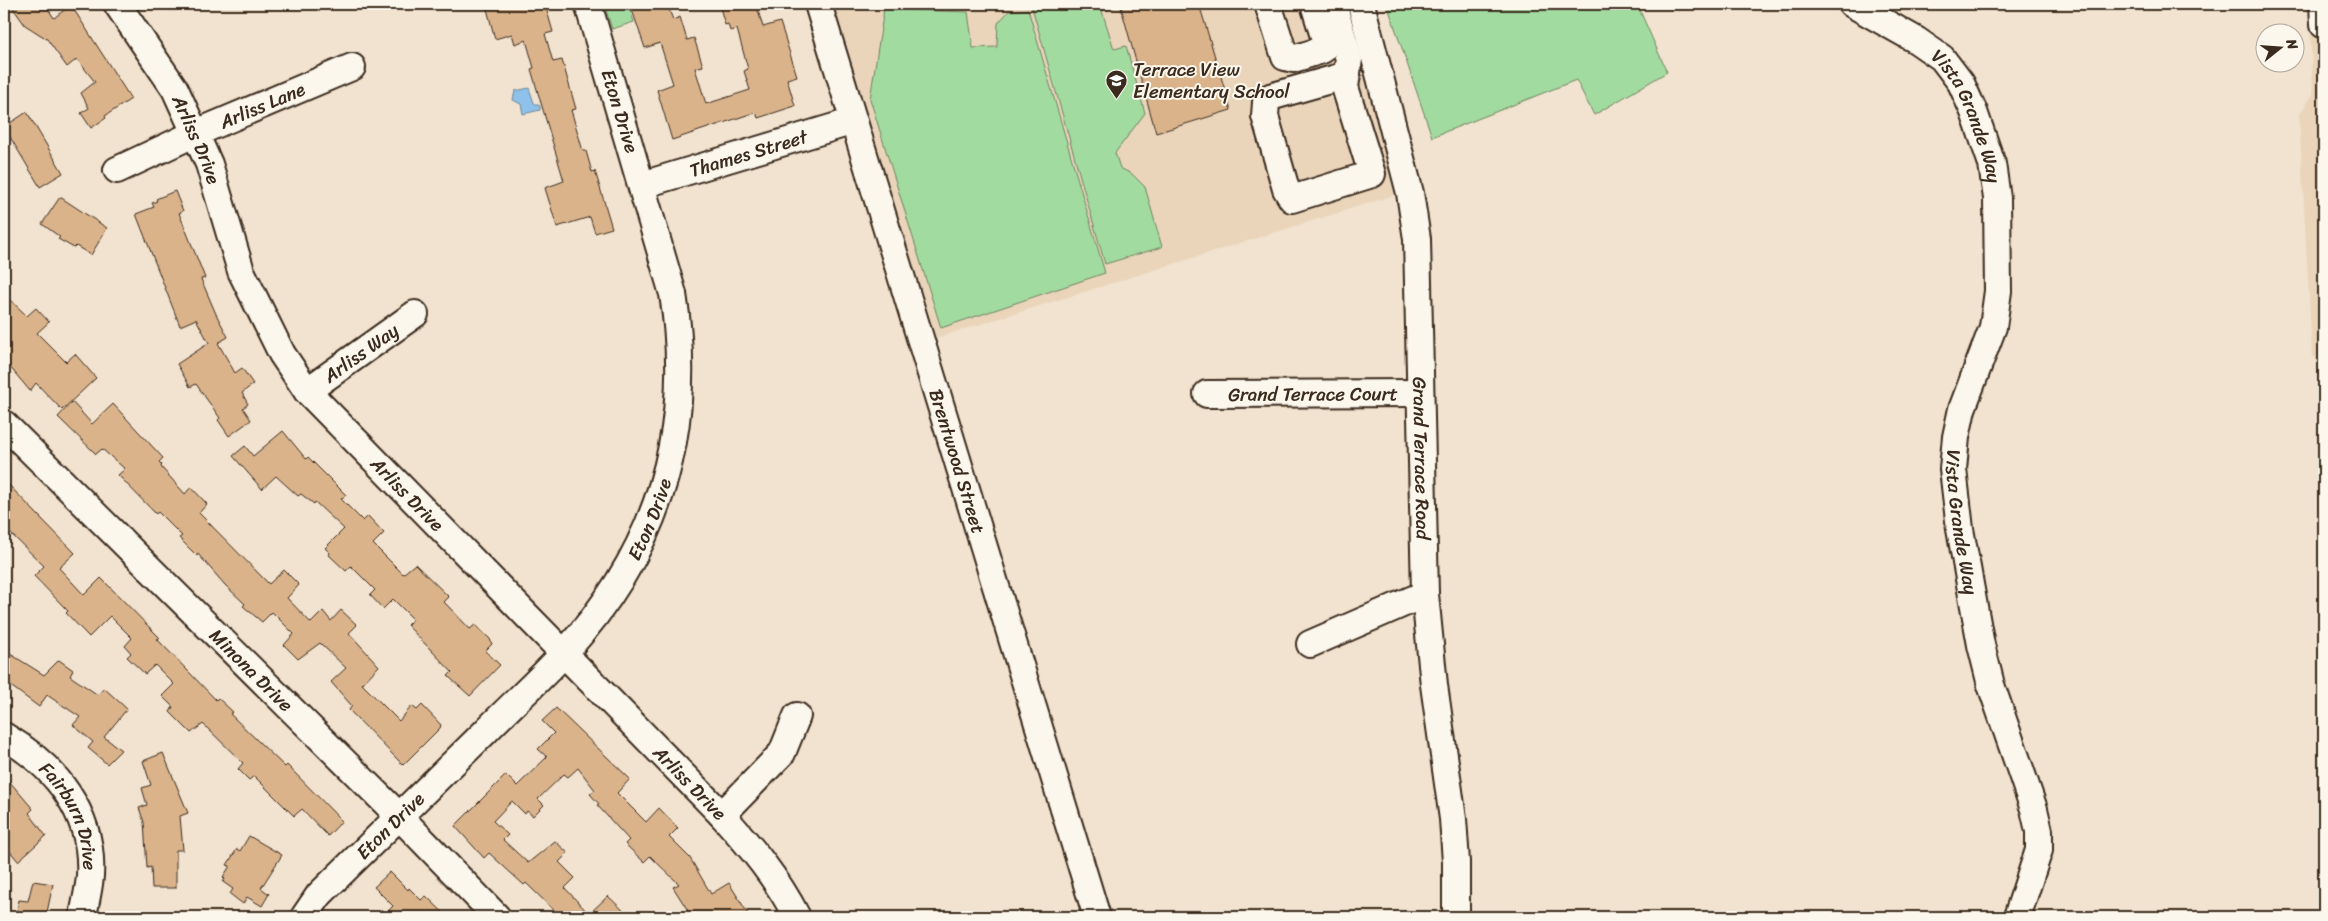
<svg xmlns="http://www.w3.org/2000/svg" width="2328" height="921" font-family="Sriracha,sans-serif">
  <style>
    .built { fill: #ead5bb }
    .green { fill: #a2dba0; stroke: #6e825f }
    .water { fill: #8ec2eb; stroke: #6d8599 }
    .building { fill: #dab38b; stroke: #3b2a1e }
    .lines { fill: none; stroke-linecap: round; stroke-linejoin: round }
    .minor-casing { stroke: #3b2a1e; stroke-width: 30 }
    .minor { stroke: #fbf7ec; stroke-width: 26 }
    .labels { text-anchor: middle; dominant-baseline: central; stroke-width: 4; stroke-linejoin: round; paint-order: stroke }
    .poi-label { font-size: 19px; fill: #3b2a1e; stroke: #fbf7ec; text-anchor: start }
    .street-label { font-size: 19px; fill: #3b2a1e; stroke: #fbf7ec }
  </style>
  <rect width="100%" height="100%" fill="#f1e3cf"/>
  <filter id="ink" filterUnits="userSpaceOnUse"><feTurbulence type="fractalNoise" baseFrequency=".02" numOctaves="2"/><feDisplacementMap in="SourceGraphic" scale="10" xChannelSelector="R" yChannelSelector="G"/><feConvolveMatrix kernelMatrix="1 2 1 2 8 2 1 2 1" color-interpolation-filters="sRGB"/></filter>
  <g filter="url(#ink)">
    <g class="built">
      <path d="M833,4h515l47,191 -459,143z"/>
      <path d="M2309,4h15v368l-12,-18 -13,-239 14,-21z"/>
    </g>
    <g class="green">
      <path d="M604,4h24l6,18 -22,7z"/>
      <path d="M1031,4h83l1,3 -13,4 12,38 12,-3 19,67 -30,40 5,15 12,6 13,13 17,60 -57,17z"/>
      <path d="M1387,4h250l30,68 -73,43 -18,-35 -144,57z"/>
      <path d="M884,9l84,3 5,36 24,-1 1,-24 11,-12 19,-2 77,264 -164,55 -71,-229z"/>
    </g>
    <path class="water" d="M529,88l5,15 6,3v4l-17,4 -2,-10 -8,-4 2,-9z"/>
    <g class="building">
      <path d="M10,4h35l9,14 17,-13 60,94 -26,17 1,2 -15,10 -10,-15 8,-5 -8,-15 14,-11 -18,-23 -10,8 -20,-28 -22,-14z"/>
      <path d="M505,4h40l8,28 -8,2 8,28 9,-2 14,49 -5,1 12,41h3l6,21 3,-1 17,57 -17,5 -5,-16 -33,10 -12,-39 19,-7 -33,-112 3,-1 -8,-28 -11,4 -3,-10 -17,5 -8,-30z"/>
      <path d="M630,4h37l6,16 7,-3 7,23 7,-2 9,28 -8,2 11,36 44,-14 -6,-19 4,-2 -11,-40 -7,2 -2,-7 -3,1 -6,-21h37l7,23 17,-5 17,54 -10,3 8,27 -37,12 -2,-6 -84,28 -15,-50 16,-6 -13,-41 -15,5z"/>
      <path d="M1120,4h79l32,106 -75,23z"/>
      <path d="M27,112l36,61 -23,14 -36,-60z"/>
      <path d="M175,191l8,20 -4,2 26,65 -4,1 15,35 12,23 -10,6 17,30 7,-5 11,16 -11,9 6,11 -5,4 8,12 -22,16 -11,-16 2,-2 -24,-34 -6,3 -13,-23 32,-21 -13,-24 -16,7 -44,-112 18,-7 -2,-4 5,-2 -1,-2z"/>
      <path d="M60,197l47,31 -16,27 -15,-9 -2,2 -16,-9 2,-2 -18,-13z"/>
      <path d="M4,294l23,22 9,-8 13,14 -12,11 29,29 9,-8 21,24 -34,32 -26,-27 -6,8 -26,-31z"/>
      <path d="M72,402l20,22 21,-20 50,54 -4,4 3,3 -1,2 24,27 6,-7 16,17 -8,9 70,71 15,-14 15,15 -12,13 24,25 12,-12 8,10 10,-11 16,15 -8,8 30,33 -17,18 37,37 13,-15 5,4 5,-5 19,20 -1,3 -37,37 -54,-55 3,-4 -21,-24 15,-14 -26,-25 -22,16 -14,-14 10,-11 -22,-22 -10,10 -19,-16 2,-2 -20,-19 -27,-31 -1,2 -18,-18 3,-2 -24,-24 -2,2 -38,-39 7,-6 -23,-20 -6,5 -38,-37z"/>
      <path d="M283,431l23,28 2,-2 38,38 -5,4 22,22 5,-5 16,17 -11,11 30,30 12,-10 34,33 -5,5 26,27 5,-4 15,14 2,5 -7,7 15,14 -30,31 -22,-20 4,-4 -45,-47 6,-6 -20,-20 -10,10 -13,-14 5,-5 -24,-24 -5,5 -17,-16 1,-2 -5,-5 19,-19 -29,-27 -1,2 -13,-10 -3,2 -22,-20 -14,13 -29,-33 12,-10 8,10z"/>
      <path d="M4,480l71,73 -16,15 25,27 17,-17 59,60 -3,1 59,61 2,-2 15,14 -3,2 55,53 2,-2 55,56 -14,15 -26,-27 -8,7 -40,-40 -5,4 -11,-11 5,-6 -40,-39 -12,9 -21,-21 3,-5 -11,-11 12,-12 -19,-19 -10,9 -18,-17 4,-4 -6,-7 7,-8 -22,-22 -21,21 -23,-24 2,-2 -34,-35 10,-10 -40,-39z"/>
      <path d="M4,650l40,25 15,-15 14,10 -3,6 28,19 6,-7 23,21 -23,28 17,13 -14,14 -19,-16 5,-6 -20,-17 7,-8 -33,-22 -8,12 -35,-26z"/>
      <path d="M556,708l74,71 -13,14 29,29 13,-14 19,20 -9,9 21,21 21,36 18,-11 21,34h-58l-19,-30 6,-3 -29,-28 -6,6 -19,-18 4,-4 -32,-35 2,-1 -9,-10 5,-4 -17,-22 -10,9 -4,-3 -26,25 6,6 -11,11 -6,-5 -2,3 -13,-13 -19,20 15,14 -5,5 25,23 27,-22 13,12 -9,9 16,16 -10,10 24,26 19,-18 22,21h-69l-35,-34 -2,2 -35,-32 -5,5 -29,-32 51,-51 11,11 30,-29 -9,-8 16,-16 -12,-12z"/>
      <path d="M163,753l25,60 -8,3 3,34h-7v38h-24l-1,-21 -4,1 -3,-46 -5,-14 8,-3 -5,-17 9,-3 -8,-24z"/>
      <path d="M4,775l29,34 -4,4 17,23 -28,25 -14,-17z"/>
      <path d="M249,836l33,19 -21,33 8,6 -7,12 -15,-9 -4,7 -13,-10 3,-5 -10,-7 2,-3 -2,-2 7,-11 -3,-1 10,-16 3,2z"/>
      <path d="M390,872l18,18 1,-2 12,12 5,-4 22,21h-66l11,-11 -19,-19z"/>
      <path d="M33,881l20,3 -7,33h-30l3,-17 9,1z"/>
    </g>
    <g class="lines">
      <defs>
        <g id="minor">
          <path id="s1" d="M117,4l58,85 34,75 32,107 41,83 25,37 415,424c29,32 55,63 75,102"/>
          <path id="s2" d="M818,4l279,913"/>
          <path d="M1268,4l17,53 8,2 29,-9 4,-7 -12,-39"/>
          <path d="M1333,4l16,55 -4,28 27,87 -80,25 -6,-10 -21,-73 1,-14 4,-5 77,-22"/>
          <path id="s3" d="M1361,4l49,189 7,46 8,355 9,91 19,134 3,43v55"/>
          <path id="s4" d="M1852,4l64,36 26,18 19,25 13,29 18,52 5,34 1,93 -5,36 -31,82 -6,28 -3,32 7,60 21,116 10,40 43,124 5,22v19l-22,67"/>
          <path d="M2323,4l1,21"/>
          <path id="s5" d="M117,170l79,-37 156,-66"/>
          <path id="s6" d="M642,185l212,-64"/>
          <path id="s7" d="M307,391l108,-77"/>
          <path id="s8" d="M1207,394l212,-1"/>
          <path id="s9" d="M4,424l395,392 98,101"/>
          <path d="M1310,644l115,-50"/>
          <path id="s10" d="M4,736c51,30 90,77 86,140 -1,13 -5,28 -7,41"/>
          <path d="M722,815l60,-62 15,-37"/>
          <path id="s11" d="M304,917l15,-22c55,-54 110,-108 165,-162 26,-27 55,-52 80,-80 95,-103 131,-222 109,-359l-85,-290"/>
        </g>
      </defs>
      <use href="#minor" class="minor-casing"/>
      <use href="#minor" class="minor"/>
    </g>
  </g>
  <defs>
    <symbol id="school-pin" viewBox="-11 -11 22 30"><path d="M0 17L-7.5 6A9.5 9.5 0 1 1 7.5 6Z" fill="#3b2a1e" stroke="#fbf7ec"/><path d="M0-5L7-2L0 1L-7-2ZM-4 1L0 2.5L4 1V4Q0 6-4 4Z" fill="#fff"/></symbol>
  </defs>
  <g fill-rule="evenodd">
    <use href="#school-pin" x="1104" y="68" width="25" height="34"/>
  </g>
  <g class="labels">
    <g class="poi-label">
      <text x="1133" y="69">Terrace View<tspan x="1133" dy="22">Elementary School</tspan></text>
    </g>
    <g class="street-label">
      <text stroke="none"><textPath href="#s5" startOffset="159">Arliss Lane</textPath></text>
      <text transform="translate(620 111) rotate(73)">Eton Drive</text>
      <text stroke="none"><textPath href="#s4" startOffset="169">Vista Grande Way</textPath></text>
      <text stroke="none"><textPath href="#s1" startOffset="158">Arliss Drive</textPath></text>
      <text stroke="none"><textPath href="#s6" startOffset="111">Thames Street</textPath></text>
      <text stroke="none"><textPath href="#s7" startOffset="66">Arliss Way</textPath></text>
      <text stroke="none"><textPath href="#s8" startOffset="106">Grand Terrace Court</textPath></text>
      <text stroke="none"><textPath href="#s3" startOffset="461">Grand Terrace Road</textPath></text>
      <text stroke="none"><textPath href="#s2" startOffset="478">Brentwood Street</textPath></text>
      <text stroke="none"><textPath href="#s1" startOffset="578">Arliss Drive</textPath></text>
      <text stroke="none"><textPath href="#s11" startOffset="531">Eton Drive</textPath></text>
      <text stroke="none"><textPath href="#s4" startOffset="589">Vista Grande Way</textPath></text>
      <text stroke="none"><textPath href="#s9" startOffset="349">Minona Drive</textPath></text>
      <text stroke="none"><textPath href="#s1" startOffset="982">Arliss Drive</textPath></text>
      <text stroke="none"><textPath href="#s10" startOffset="108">Fairburn Drive</textPath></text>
      <text stroke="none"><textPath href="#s11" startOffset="126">Eton Drive</textPath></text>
    </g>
  </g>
  <rect width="2328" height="921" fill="none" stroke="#fbf7ec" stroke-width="20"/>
  <rect x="10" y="10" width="2308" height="901" fill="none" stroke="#3b2a1e" stroke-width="2" filter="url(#ink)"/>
  <g transform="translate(2280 48) rotate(73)"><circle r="24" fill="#fbf7ec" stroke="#aea59a"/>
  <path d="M0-4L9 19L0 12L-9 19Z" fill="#3b2a1e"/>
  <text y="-8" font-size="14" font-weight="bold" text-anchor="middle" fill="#3b2a1e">N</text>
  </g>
</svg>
